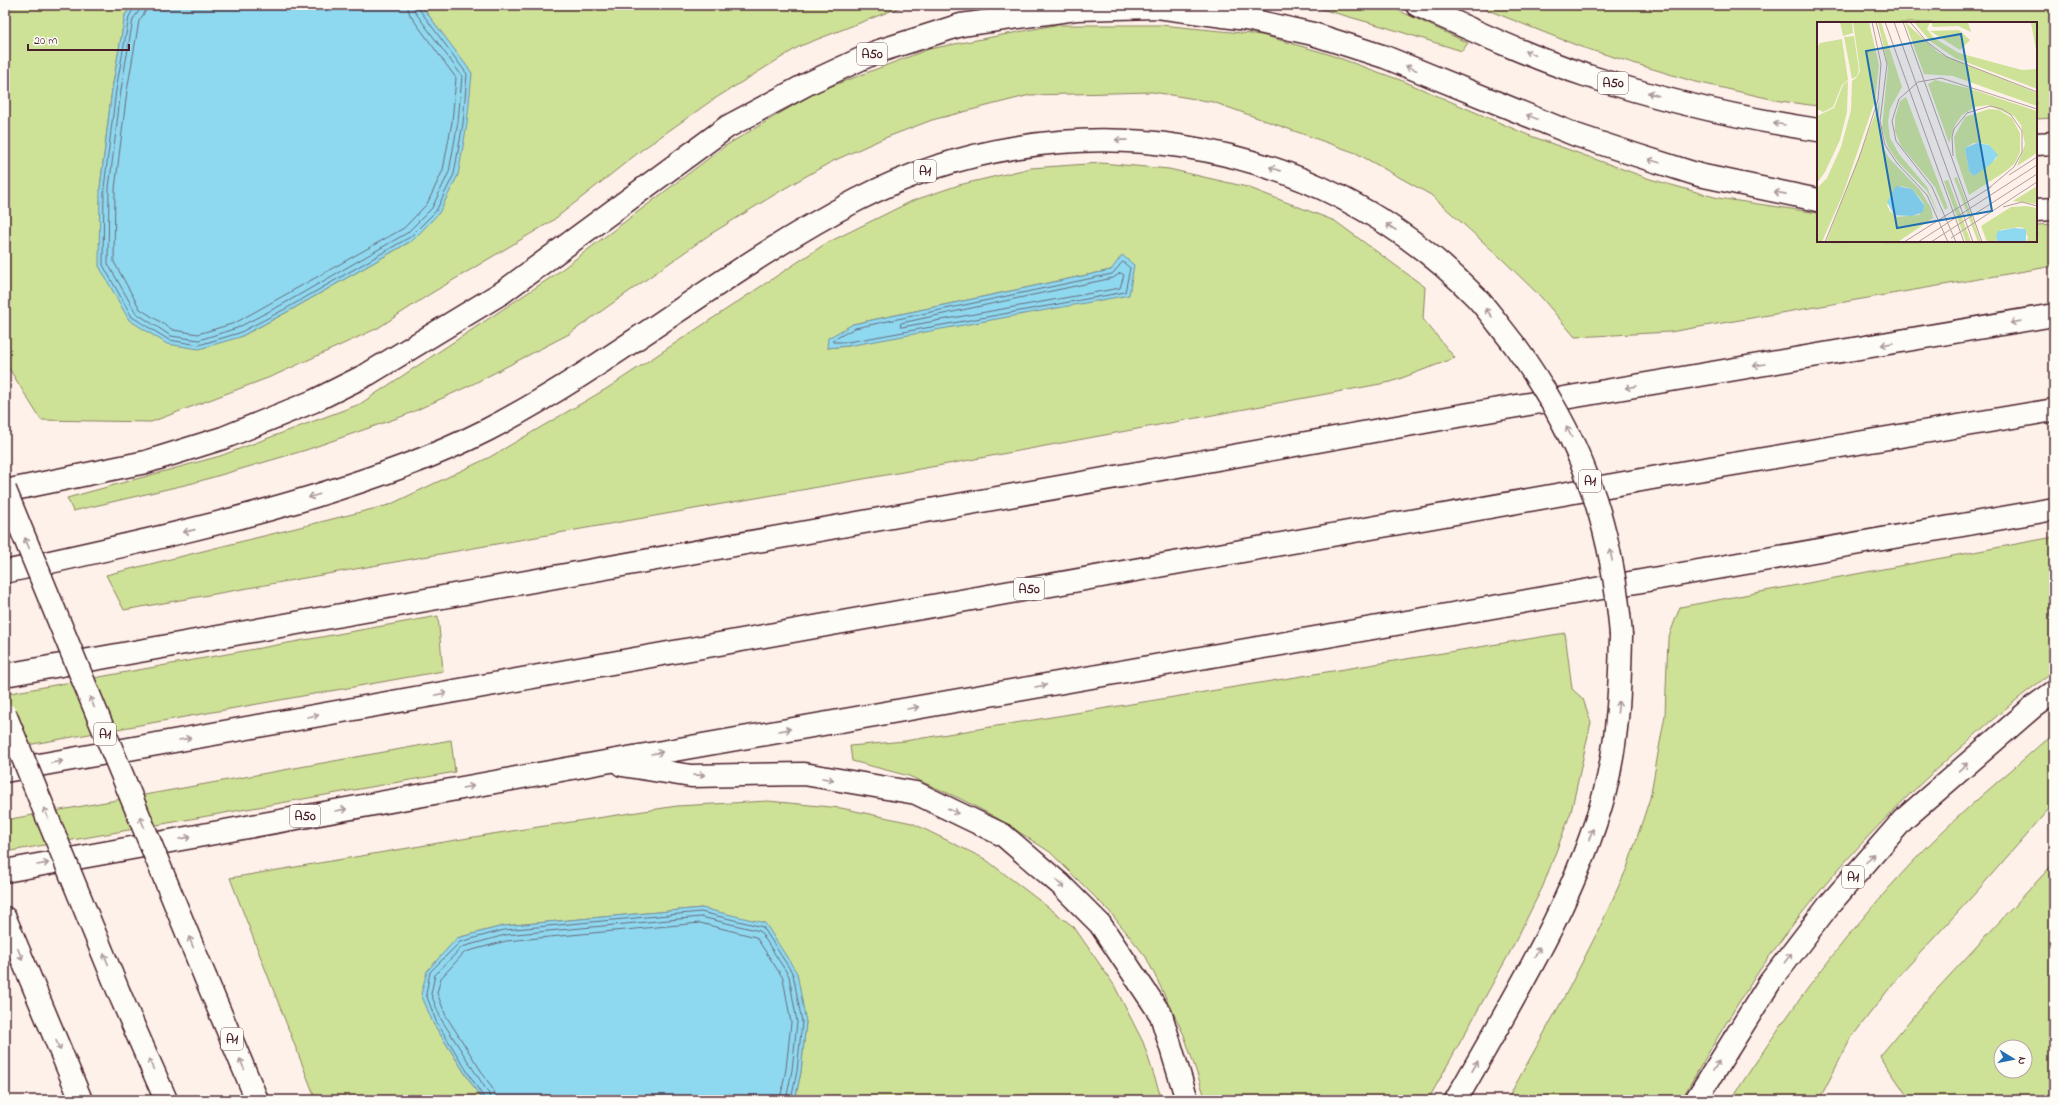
<svg xmlns="http://www.w3.org/2000/svg" width="2059" height="1105" font-family="'Indie Flower',sans-serif">
  <style>
    .green { fill: #cee297; stroke: #8c8061; fill-rule: evenodd }
    .water { fill: #8fd9f0; stroke: #738fa1 }
    .lines { fill: none; stroke-linecap: round; stroke-linejoin: round }
    .shore { stroke: #66697a; stroke-width: 1 }
    .highway-casing { stroke: #4a1f2b; stroke-width: 25 }
    .highway { stroke: #fdfcf7; stroke-width: 22 }
    .highway-bridge-casing { stroke: #4a1f2b; stroke-width: 25; stroke-linecap: butt }
    .highway-bridge { stroke: #fdfcf7; stroke-width: 22 }
    .oneway { stroke: #ac999b }
    .labels { text-anchor: middle; dominant-baseline: central; stroke-width: 3.5; stroke-linejoin: round; paint-order: stroke }
    .shield { fill: #fdfcf7; stroke: #806168; stroke-width: 1 }
    .shield-label { font-size: 13px; font-weight: bold; fill: #4a1f2b }
    .inset-road { fill: none; stroke: #b59d9d; stroke-width: 1 }
    .view { fill: #1f6fb2; fill-opacity: 0.15; stroke: #1f6fb2; stroke-width: 2 }
    .inset-edge { fill: none; stroke: #4a1f2b; stroke-width: 2 }
  </style>
  <rect width="100%" height="100%" fill="#fdf1e9"/>
  <filter id="ink" filterUnits="userSpaceOnUse"><feTurbulence type="fractalNoise" baseFrequency=".025" numOctaves="2"/><feDisplacementMap in="SourceGraphic" scale="8" xChannelSelector="R" yChannelSelector="G"/><feConvolveMatrix kernelMatrix="1 2 1 2 8 2 1 2 1" color-interpolation-filters="sRGB"/></filter>
  <g filter="url(#ink)">
    <g class="green">
      <path d="M5,5h127l-7,10 -13,74 -12,99 140,149 49,-26 124,-71 58,-167 -50,-68h485l-106,41 -89,55 -68,48 -91,72 -122,73 -52,34 -105,48 -122,46 -110,-2 -31,-50 -5,-3z"/>
      <path d="M1307,5h80l81,38 -6,8 -77,-24z"/>
      <path d="M1475,5h579v113l-18,1v-96h-218v83l-38,-5 -88,-20 -111,-34z"/>
      <path d="M1055,25h106l101,10 63,18 78,28 125,54 122,44 68,19 100,15v28h218v-16l18,-1v42l-384,66 -95,5 -34,-40 -39,-38 -71,-64 -75,-42 -143,-51 -60,-10 -123,3 -98,25 -50,19 -51,23 -44,25 -78,48 -140,99 -96,50 -67,31 -100,35 -113,33 -120,28 -6,-13 153,-42 140,-52 193,-128 172,-130 91,-54 113,-43z"/>
      <path d="M1101,163l68,6 78,18 88,34 90,66 -2,32 32,39 -64,24 -443,82 -824,146 -18,-35 283,-70 101,-48 116,-68 219,-145 87,-43 47,-16 72,-17zM1111,270l-263,76 -21,2 26,-24z"/>
      <path d="M2054,537v135c-31,21 -59,45 -87,70 -78,67 -149,144 -208,229 -28,42 -53,86 -78,129h-174l61,-110 31,-61 28,-61 23,-70 15,-83 3,-76 12,-32z"/>
      <path d="M438,616l5,55 -438,78v-55z"/>
      <path d="M1565,633l7,56 11,10 8,23 -20,90 -28,74 -34,68 -81,146h-222l-22,-65 -38,-78 -36,-45 -60,-60 -53,-34 -36,-19 -52,-23 -57,-15 -2,-15 55,-5z"/>
      <path d="M2054,736v67l-75,86 -81,88 -47,61 -32,62h-88c58,-90 121,-176 196,-253 35,-36 76,-69 114,-103z"/>
      <path d="M451,740l4,32 -450,80v-32z"/>
      <path d="M768,801l73,7 71,15 73,36 89,68 40,58 29,57 19,58h-367l6,-28 5,-50 -104,-114 -199,18 -46,12 -24,85 49,77h-166l-86,-222 262,-44 185,-28z"/>
      <path d="M2054,863v237h-144l-30,-44 46,-55zM2001,1047h24v24h-24z"/>
    </g>
    <g class="water">
      <path d="M132,5h289l51,68 -5,51 -9,51 -19,38 -26,27 -124,71 -49,26 -41,12 -32,-5 -38,-24 -30,-54 1,-78 12,-99 13,-74z"/>
      <path d="M1122,255l12,10 -5,30 -281,51 -21,2 1,-10 25,-14 258,-54z"/>
      <path d="M702,908l63,15 32,50 9,49 -5,50 -6,28h-313l-49,-77 -12,-29 6,-23 30,-33 46,-12z"/>
    </g>
    <g class="lines">
      <g class="shore">
        <path d="M135,5l-6,12 -13,73 -12,98 -1,77 29,52 37,23 30,5 40,-12 48,-25 123,-71 26,-26 18,-37 9,-51 4,-49 -48,-65 -1,-4"/>
        <path d="M140,5l-1,6 -6,8 -12,71 -12,98 -1,76 28,49 35,23 28,4 38,-12 48,-25 122,-70 25,-25 17,-36 9,-50 4,-46 -47,-64 -2,-7"/>
        <path d="M146,5l-1,7 -6,9 -12,70 -12,98 -1,73 26,47 33,21 25,4 37,-11 169,-95 23,-24 16,-34 9,-48 4,-44 -46,-63 -3,-10"/>
        <path d="M1123,262l7,6 -5,24 -277,50h-15v-2l22,-12 257,-54z"/>
        <path d="M1121,273l3,2 -4,13 -218,39 -2,-1 1,-3 212,-45z"/>
        <path d="M485,1100l-49,-79 -10,-27 4,-22 30,-30 44,-12 197,-18 62,15 30,47 9,48 -5,49 -6,29"/>
        <path d="M490,1100l-1,-6 -48,-75 -10,-25 4,-19 27,-28 43,-12 196,-18 59,14 29,45 8,46 -5,48 -6,30"/>
        <path d="M497,1100l-3,-9 -48,-75 -9,-23 4,-15 24,-26 41,-11 194,-18 56,14 27,41 8,45 -5,46 -6,31"/>
      </g>
      <defs>
        <g id="highway">
          <path d="M1417,5c55,25 111,51 168,70 76,25 154,43 233,55"/>
          <path d="M2036,144l18,-1"/>
          <path d="M2036,210l18,-1"/>
          <path d="M5,491l141,-29 77,-24 91,-37 54,-27 135,-82 224,-165 80,-43 69,-32 85,-27 115,-16 81,-2 89,12 67,15 72,23 191,78 60,20 63,20 119,25"/>
          <path d="M5,572c104,-23 208,-45 310,-76 58,-18 117,-38 172,-66 129,-67 241,-163 370,-230 206,-106 457,-69 619,97 13,14 25,31 37,46"/>
          <path d="M5,675l1453,-259 596,-101"/>
          <path d="M622,765l69,11 113,-2 112,19 87,42 57,49 40,40 61,91 26,85"/>
          <path d="M5,771l1681,-299 368,-62"/>
          <path d="M5,871l600,-109 1449,-253"/>
          <path d="M5,918l76,182"/>
          <path d="M206,979l51,121"/>
          <path d="M120,995l46,105"/>
          <path d="M1456,1100c54,-96 121,-202 149,-309 13,-51 15,-104 16,-156"/>
          <path d="M1696,1100l74,-118 59,-77 74,-85 130,-113 21,-15"/>
        </g>
      </defs>
      <use href="#highway" class="highway-casing"/>
      <use href="#highway" class="highway"/>
      <defs>
        <g id="highway-bridge">
          <path d="M1513,343c67,92 99,178 108,292"/>
          <path d="M5,490l201,489"/>
          <path d="M5,714l115,281"/>
        </g>
      </defs>
      <use href="#highway-bridge" class="highway-bridge-casing"/>
      <use href="#highway-bridge" class="highway-bridge"/>
    </g>
    <defs><path id="oneway-shaft" d="M-6 0H5M1.5-3L5.5 0L1.5 3" fill="none" stroke-width="1.6" stroke-linecap="round" stroke-linejoin="round"/></defs>
    <g class="oneway">
      <use href="#oneway-shaft" transform="translate(1530 53) rotate(-158)"/>
      <use href="#oneway-shaft" transform="translate(1411 68) rotate(-158)"/>
      <use href="#oneway-shaft" transform="translate(1653 94) rotate(-164)"/>
      <use href="#oneway-shaft" transform="translate(1532 117) rotate(-158)"/>
      <use href="#oneway-shaft" transform="translate(1779 124) rotate(-171)"/>
      <use href="#oneway-shaft" transform="translate(1121 140) rotate(-179)"/>
      <use href="#oneway-shaft" transform="translate(1654 161) rotate(-163)"/>
      <use href="#oneway-shaft" transform="translate(1275 169) rotate(-160)"/>
      <use href="#oneway-shaft" transform="translate(1780 193) rotate(-169)"/>
      <use href="#oneway-shaft" transform="translate(1391 227) rotate(-147)"/>
      <use href="#oneway-shaft" transform="translate(1489 313) rotate(-128)"/>
      <use href="#oneway-shaft" transform="translate(2016 322) rotate(170)"/>
      <use href="#oneway-shaft" transform="translate(1887 344) rotate(170)"/>
      <use href="#oneway-shaft" transform="translate(1759 365) rotate(170)"/>
      <use href="#oneway-shaft" transform="translate(1631 387) rotate(170)"/>
      <use href="#oneway-shaft" transform="translate(1569 432) rotate(-118)"/>
      <use href="#oneway-shaft" transform="translate(314 496) rotate(163)"/>
      <use href="#oneway-shaft" transform="translate(189 531) rotate(167)"/>
      <use href="#oneway-shaft" transform="translate(27 543) rotate(-112)"/>
      <use href="#oneway-shaft" transform="translate(1611 555) rotate(-102)"/>
      <use href="#oneway-shaft" transform="translate(1041 686) rotate(-10)"/>
      <use href="#oneway-shaft" transform="translate(441 694) rotate(-10)"/>
      <use href="#oneway-shaft" transform="translate(92 702) rotate(-112)"/>
      <use href="#oneway-shaft" transform="translate(1618 707) rotate(-84)"/>
      <use href="#oneway-shaft" transform="translate(913 708) rotate(-10)"/>
      <use href="#oneway-shaft" transform="translate(313 716) rotate(-10)"/>
      <use href="#oneway-shaft" transform="translate(785 730) rotate(-10)"/>
      <use href="#oneway-shaft" transform="translate(185 739) rotate(-10)"/>
      <use href="#oneway-shaft" transform="translate(657 753) rotate(-10)"/>
      <use href="#oneway-shaft" transform="translate(57 762) rotate(-10)"/>
      <use href="#oneway-shaft" transform="translate(1963 767) rotate(-41)"/>
      <use href="#oneway-shaft" transform="translate(699 775) rotate(-1)"/>
      <use href="#oneway-shaft" transform="translate(828 779) rotate(10)"/>
      <use href="#oneway-shaft" transform="translate(468 787) rotate(-10)"/>
      <use href="#oneway-shaft" transform="translate(341 810) rotate(-10)"/>
      <use href="#oneway-shaft" transform="translate(953 811) rotate(26)"/>
      <use href="#oneway-shaft" transform="translate(46 813) rotate(-112)"/>
      <use href="#oneway-shaft" transform="translate(142 822) rotate(-112)"/>
      <use href="#oneway-shaft" transform="translate(1591 834) rotate(-69)"/>
      <use href="#oneway-shaft" transform="translate(185 838) rotate(-10)"/>
      <use href="#oneway-shaft" transform="translate(1870 858) rotate(-49)"/>
      <use href="#oneway-shaft" transform="translate(43 864) rotate(-10)"/>
      <use href="#oneway-shaft" transform="translate(1060 884) rotate(42)"/>
      <use href="#oneway-shaft" transform="translate(191 942) rotate(-112)"/>
      <use href="#oneway-shaft" transform="translate(1537 952) rotate(-63)"/>
      <use href="#oneway-shaft" transform="translate(20 954) rotate(68)"/>
      <use href="#oneway-shaft" transform="translate(1788 958) rotate(-53)"/>
      <use href="#oneway-shaft" transform="translate(106 959) rotate(-112)"/>
      <use href="#oneway-shaft" transform="translate(58 1045) rotate(67)"/>
      <use href="#oneway-shaft" transform="translate(151 1064) rotate(-114)"/>
      <use href="#oneway-shaft" transform="translate(242 1064) rotate(-113)"/>
      <use href="#oneway-shaft" transform="translate(1475 1066) rotate(-61)"/>
      <use href="#oneway-shaft" transform="translate(1716 1066) rotate(-59)"/>
    </g>
  </g>
  <g class="labels">
    <g class="shield">
      <rect x="857" y="43" width="30" height="22" rx="3"/>
      <rect x="1598" y="72" width="30" height="22" rx="3"/>
      <rect x="914" y="160" width="22" height="22" rx="3"/>
      <rect x="1579" y="470" width="22" height="22" rx="3"/>
      <rect x="1014" y="578" width="30" height="22" rx="3"/>
      <rect x="94" y="723" width="22" height="22" rx="3"/>
      <rect x="290" y="805" width="30" height="22" rx="3"/>
      <rect x="1842" y="866" width="22" height="22" rx="3"/>
      <rect x="221" y="1028" width="22" height="22" rx="3"/>
    </g>
    <g class="shield-label">
      <text x="872" y="54">A50</text>
      <text x="1613" y="83">A50</text>
      <text x="925" y="171">A1</text>
      <text x="1590" y="481">A1</text>
      <text x="1029" y="589">A50</text>
      <text x="105" y="734">A1</text>
      <text x="305" y="816">A50</text>
      <text x="1853" y="877">A1</text>
      <text x="232" y="1039">A1</text>
    </g>
  </g>
  <g transform="translate(1817 22)">
    <rect width="220" height="220" fill="#fdf1e9"/>
    <path d="M23,0h12l1,11 -10,3zM36,0h16l10,43 -4,36 -32,93 -21,48h-5v-54l10,-10 14,-31 10,-37 1,-29 5,-4 3,-6zM61,0h3l21,65 -12,22 -2,13 2,16 9,16 28,33 12,28 -12,-24 -28,-28 -11,-16 -6,-19 6,-62zM88,0l34,31 98,40v13l-84,-30 -29,-2zM97,0h16l-3,7 7,9 25,15 63,17 15,-1v20l-82,-31 -25,-17zM114,0h37l3,10 -13,-6 -25,1zM205,0h15v33l-6,-32zM142,8l11,10 -10,10 -30,-19zM37,14l5,34 -2,6 -5,3 -8,-42zM25,17l6,41 -6,5 -9,22 -10,5 -6,-3v-61l3,-5zM118,58l33,8 69,23v42l-20,13 8,-22 -4,-19 -7,-9 -26,-11 -13,2 -13,8 -7,10 -6,18 -21,-59zM31,59l-1,31 -7,28 -15,32 -8,11v-67l17,-8 9,-23zM89,75l42,111 -3,2 -10,-23 -34,-41 -6,-15v-13l5,-17zM63,79l-2,22 4,22 7,13 31,32 11,18 2,10 -35,24h-72zM84,164l11,3 11,13 1,3 -5,10 -22,2 -7,-6 -3,-6zM172,87l10,1 13,8 8,15v19l-5,11 -9,8 -37,24 -13,-38 -2,-20 11,-20zM164,121l8,2 8,13 -23,18 -5,-5 -4,-23 8,-5zM140,155l24,65h-3l-24,-64zM131,158l23,62h-5l-22,-61zM220,164v18l-24,-3zM210,184l10,2v34h-11l2,-4 -4,-10 -5,-1 -19,3 -4,8 1,4h-10l-6,-16 30,-19z" fill="#cee297" fill-rule="evenodd"/>
    <path d="M160,121l12,2 9,10 -7,9 -17,12 -5,-5 -4,-23zM79,164l16,3 12,16 -1,7 -11,4 -18,-1 -7,-13zM197,206l12,1v13h-29l-1,-6 2,-5z" fill="#8fd9f0"/>
    <path class="inset-road" d="M59,0l11,42 -7,57 5,24 12,18 30,32 21,47M68,0l79,220M77,0l79,220M86,0l79,220M93,0l17,20 20,15 90,35M136,134l-1,-19 2,-8 13,-16 23,-7 12,3 9,6 11,16v21l-8,15 -25,21M192,153l28,-18M186,185l19,-5 15,4M134,216l86,-56M8,220l34,-84 19,-58 3,-36 -9,-42M87,220l87,-55M101,220l119,-77M114,220l106,-68M139,220l-24,-55 -36,-46 -4,-20 7,-22 19,-17 23,-4 96,31"/>
    <path class="view" d="M144,12l31,177 -95,17 -31,-177z"/>
    <rect width="220" height="220" class="inset-edge"/>
  </g>
  <rect width="2059" height="1105" fill="none" stroke="#fdfcf7" stroke-width="20"/>
  <rect x="10" y="10" width="2039" height="1085" fill="none" stroke="#4a1f2b" stroke-width="1.5" filter="url(#ink)"/>
  <g transform="translate(2013 1059) rotate(100)"><circle r="19" fill="#fdfcf7" stroke="#b5a4a5"/>
  <path d="M0-3L7 15L0 10L-7 15Z" fill="#1f6fb2"/>
  <text y="-6" font-size="11" font-weight="bold" text-anchor="middle" fill="#4a1f2b">N</text>
  </g>
  <path d="M28 44v6h101v-6" fill="none" stroke="#4a1f2b" stroke-width="2"/>
  <text x="34" y="44" font-size="12" fill="#4a1f2b" stroke="#fdfcf7" stroke-width="3" paint-order="stroke">20 m</text>
</svg>
